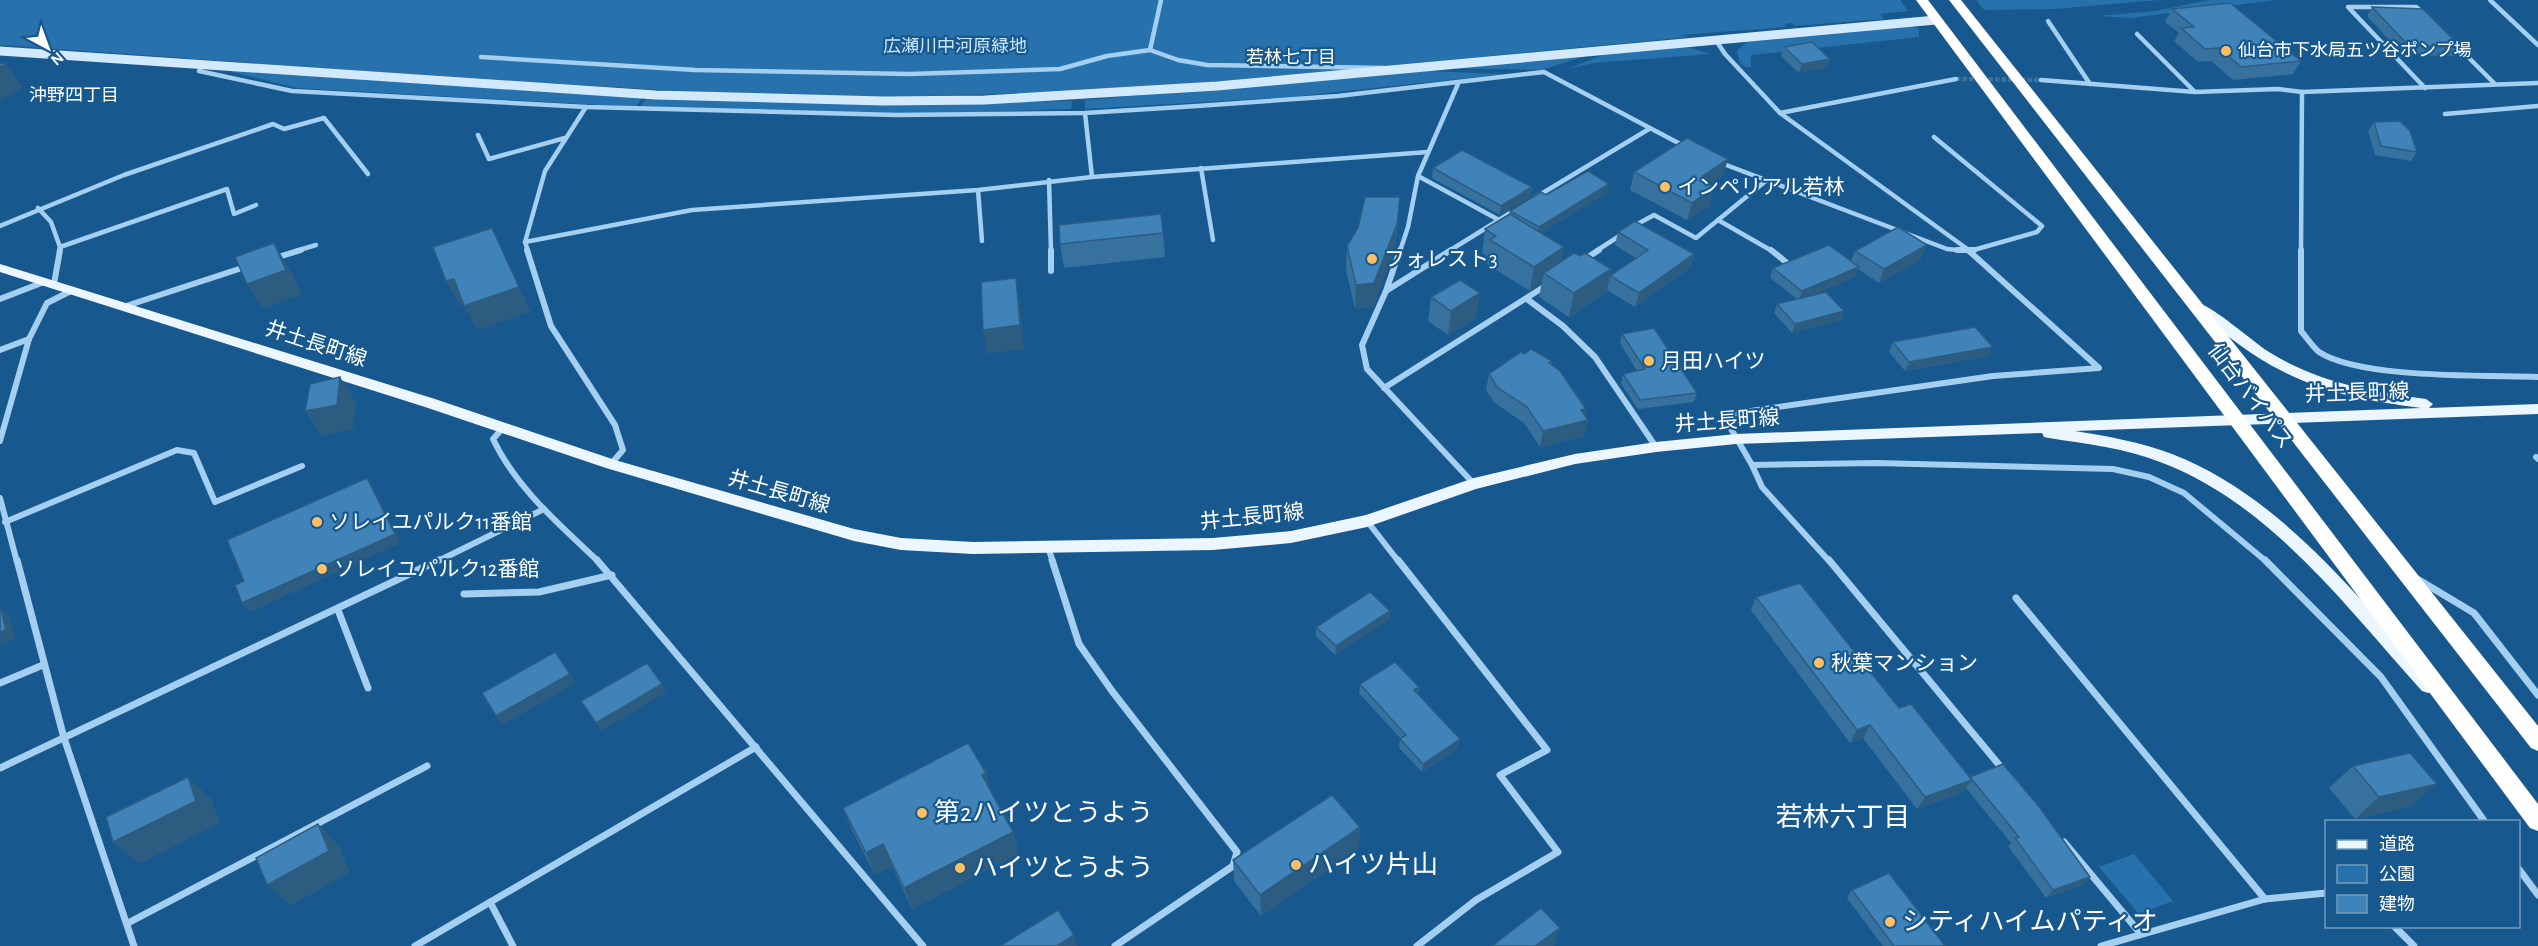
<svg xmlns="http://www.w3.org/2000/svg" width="2538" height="946" font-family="'Alegreya Sans','Noto Sans JP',sans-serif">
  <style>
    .green { fill: #2772ac }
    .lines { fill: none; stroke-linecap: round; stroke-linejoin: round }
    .street-tunnel { stroke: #3a72a0; stroke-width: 4.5; stroke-dasharray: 4.5 2; stroke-linecap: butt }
    .street-far2 { stroke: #a4cff0; stroke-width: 4.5 }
    .street-far1 { stroke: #a4cff0; stroke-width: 6 }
    .street { stroke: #a4cff0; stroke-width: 7 }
    .secondary { stroke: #d2e8fb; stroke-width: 9 }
    .primary { fill: #ecf6ff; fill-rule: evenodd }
    .highway { fill: #fff; fill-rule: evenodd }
    .wall { fill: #37719e }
    .shaded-wall { fill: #2d5c81 }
    .building { fill: #4083b8; stroke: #2d5c81; stroke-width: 1.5 }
    .poi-dot { fill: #ffc062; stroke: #17598f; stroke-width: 2 }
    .labels { text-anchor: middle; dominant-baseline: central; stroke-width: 4.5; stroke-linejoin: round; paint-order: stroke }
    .far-park-label { font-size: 18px; fill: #cae6fb; stroke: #17598f }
    .far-poi-label { font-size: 18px; fill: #fff; stroke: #17598f; text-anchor: start }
    .far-neighbourhood-label { font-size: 18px; fill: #fff; stroke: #17598f }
    .poi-label { font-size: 21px; fill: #fff; stroke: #17598f; text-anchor: start }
    .street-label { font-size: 21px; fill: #fff; stroke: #17598f }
    .near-poi-label { font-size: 26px; fill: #fff; stroke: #17598f; text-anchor: start }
    .near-neighbourhood-label { font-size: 27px; fill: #fff; stroke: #17598f }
  </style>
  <rect width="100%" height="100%" fill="#17598f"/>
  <g class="green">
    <path d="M0,0h1900l8,11 -28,3 4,5 -89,7 -3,-3 -8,1 2,3 -106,8 9,2 -464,44 -153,11 -187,5 -204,-6 -192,-11 -489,-35z"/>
    <path d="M1976,0h183l-105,9 -70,1z"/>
    <path d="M2209,0h68l-147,18 -32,-2 58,-5z"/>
    <path d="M1910,25l9,4v8l-168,18v12h-6l-5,-4 -3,-12 12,-11z"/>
    <path d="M1688,47l22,7 -117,9 -25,6 37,-15z"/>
    <path d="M1594,53l-52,17 -97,-2z"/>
    <path d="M225,70l417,28 -6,9 -339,-19z"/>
    <path d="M1426,71l79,3 -215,23 -205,12v-9z"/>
    <path d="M647,98l235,6 190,-3 -1,8 -162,5 -269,-7z"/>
    <path d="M2134,854l39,47 -34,13 -40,-47z"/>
  </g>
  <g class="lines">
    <path class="street-tunnel" d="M1956,79l85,1"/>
    <g class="street-far2">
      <path d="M2490,0l48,45"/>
      <path d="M2422,12l-6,-5h-68l77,81"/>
      <path d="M2048,21l42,63"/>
      <path d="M2137,34l57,57"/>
      <path d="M1715,39l10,15 55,59 190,138"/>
      <path d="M2455,44l40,40"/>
      <path d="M1150,50l28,10 29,5 177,3"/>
      <path d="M481,57l214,13 215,4 150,-5 47,-13 43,-6 11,-50"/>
      <path d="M203,64l-4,7 93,20 294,16 311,8 188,-2 112,-7 141,-10 206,-24 140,74"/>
      <path d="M2041,80l154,12 83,-3 24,3 236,-9"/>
      <path d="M1085,113l7,64"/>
      <path d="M1780,113l176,-34"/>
      <path d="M2445,114l93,-8"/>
      <path d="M478,135l11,24 76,-21"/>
      <path d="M1721,163l226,86 23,2 67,-19 5,-6 -108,-89"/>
      <path d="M1201,168l12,72"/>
      <path d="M1418,176l81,44"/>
      <path d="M1049,180l2,71"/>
      <path d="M978,190l4,51"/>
      <path d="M1536,197l113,-68"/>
      <path d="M38,208l13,14 9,25 167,-58 7,25 22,-9"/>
      <path d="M1718,220l54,31"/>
      <path d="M0,226l124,-51 149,-51 11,5 40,-11 44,56"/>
      <path d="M1632,227l22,-12 42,23 71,-58"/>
      <path d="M525,242l167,-32 286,-20 114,-13 336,-25"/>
      <path d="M59,251l1,-4"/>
      <path d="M296,251l20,-6"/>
      <path d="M528,251l-3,-9 20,-71 41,-64"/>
      <path d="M1400,251l8,-24 10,-51 40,-92"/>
      <path d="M1449,251l66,-41"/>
      <path d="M1596,251l25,-16"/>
      <path d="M2301,251l1,-159"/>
    </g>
    <g class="street-far1">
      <path d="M527,250l24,76 64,99 8,25 -12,14"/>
      <path d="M1051,250v21"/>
      <path d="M1400,250l-14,41 -24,54 5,24 107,115"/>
      <path d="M1771,250l15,12"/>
      <path d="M1957,250h17"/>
      <path d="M1968,250l131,118 -106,8 -270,39 29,50 124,-2 237,6 36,8 35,16 83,69"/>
      <path d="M2301,250v81c6,7 11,15 18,21 41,27 167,23 219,25"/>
      <path d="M275,258l26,-8"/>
      <path d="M1585,259l14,-9"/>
      <path d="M54,284l6,-34"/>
      <path d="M1386,291l65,-41"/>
      <path d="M0,299l44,-17"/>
      <path d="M1527,299l36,27 32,31 61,90"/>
      <path d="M126,306l119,-39"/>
      <path d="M0,350l29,-11"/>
      <path d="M1384,388l163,-103"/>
      <path d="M502,429l-9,10c23,49 67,86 106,123"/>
      <path d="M0,441l29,-102 18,-36 26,-13"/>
      <path d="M2536,457l2,2"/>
      <path d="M1752,465l10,22 68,75"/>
      <path d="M0,498l17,64"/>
      <path d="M1367,521l32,41"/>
      <path d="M5,522l172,-72 17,3 21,49 87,-36"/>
      <path d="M1048,547l5,15"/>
      <path d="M436,562l108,-53"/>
    </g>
    <g class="street">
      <path d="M17,560l47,178 70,208"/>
      <path d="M597,560l326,386"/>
      <path d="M1052,560l27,84 33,47 125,161 -4,14 -118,80"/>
      <path d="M1398,560l149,190 -47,25 58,77 -82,48 -59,46"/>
      <path d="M1829,560l176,212"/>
      <path d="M2265,560l116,117 104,145"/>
      <path d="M2419,580l55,33 64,82"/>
      <path d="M464,594l75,-2 73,-17"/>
      <path d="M2016,598l249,301"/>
      <path d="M338,610l30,78"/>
      <path d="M0,683l43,-18"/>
      <path d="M0,768l439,-208"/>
      <path d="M2064,842l76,91"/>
      <path d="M2518,868l20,27"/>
      <path d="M490,902l23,44"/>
      <path d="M128,923l299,-157"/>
      <path d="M2394,926l20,20"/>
      <path d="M415,946l341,-199"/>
      <path d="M2101,946l164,-47 61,-6"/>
    </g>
    <path class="secondary" d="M0,51l656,44 227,6 102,-1 232,-14 719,-66"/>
    <path class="primary" d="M0,264l435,135 180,61 239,69 47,9 72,4 240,-4 78,-7 75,-16 108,-37 101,-24 81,-12 80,-8 685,-26c-46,-6 -95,-14 -137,-36 -33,-16 -61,-40 -91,-62l-2,-3 7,-4c16,4 54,38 71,49 48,30 102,40 157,47l7,5 -4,4 109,-4v10l-463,17c32,5 65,11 97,23 109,42 185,143 262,227l3,5 -3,5 -6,2 -6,-2c-76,-84 -152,-188 -262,-229 -35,-14 -74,-18 -111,-24l-5,-1 -2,-4 -306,11 -80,8 -81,12 -99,25 -109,38 -76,16 -78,7 -240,4 -72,-4 -47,-9 -248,-73 -181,-61 -425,-135z"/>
    <g class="highway">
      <path d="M1916,0h12l610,804v27l-8,-3z"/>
      <path d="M1949,0h12l577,726v25l-7,-3z"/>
    </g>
  </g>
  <g class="wall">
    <path d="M2372,7l89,40 -6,9 -52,-1 -36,-39z"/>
    <path d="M2172,9l129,52 -8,13 -60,6 -22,-19 -13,1 -24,-21 5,-8 -14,-11z"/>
    <path d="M1784,47l43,21 -28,5 -18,-17z"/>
    <path d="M2374,122l43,30 -6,9 -36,-6 -7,-24z"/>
    <path d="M1433,168l99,19 -2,10 -30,18 -68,-37z"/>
    <path d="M1634,172l89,4 -13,9v20l-23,15 -57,-30z"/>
    <path d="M1609,184l-2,9 -66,40 20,28 19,-5 31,13 -5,24 -37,24 -30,-20 3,-15 -12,9 -43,-27 1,-7 -6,-4 3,-24 24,-14 1,-4z"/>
    <path d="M1398,221l-3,27 -22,59 -18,2 -9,-39 1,-24z"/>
    <path d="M1618,232l76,22 -3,13 -56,40 -28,-17 3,-14 26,-18 -21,-13z"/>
    <path d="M1163,233l2,24 -101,11 -4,-24z"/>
    <path d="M1855,251l66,8 -42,24 -21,-14 -3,8 -45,19 34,15 -3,9 -49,13 -18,-20 3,-9 20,-5 -27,-21 3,-10 78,-6z"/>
    <path d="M1431,297l45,21 -28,17 -20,-14z"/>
    <path d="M1622,334l75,59 -3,9 -56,7 -17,-25 2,-10 14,-3 -17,-28z"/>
    <path d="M1893,342l100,5 -5,9 -83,15 -16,-19z"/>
    <path d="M1524,354l28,7 -1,4 35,44 -1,7 3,4 -4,16 -44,11 -16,-24 -29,-20 -9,-13 3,-16z"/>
    <path d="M1756,597l143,111 71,69 120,100 -7,8 -37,13 -38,-52 3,-3 -45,-55 -3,4 -46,17 -54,-71 -13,5 -99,-133z"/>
    <path d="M1390,611l-1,9 -54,35 -19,-19v-9z"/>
    <path d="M1360,684l59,3 -1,7 40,54 -36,24 -23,-24 1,-10 -41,-45z"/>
    <path d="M2353,766l58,40 -56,13 -26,-31z"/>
    <path d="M991,791l22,41 6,21 -107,56 -20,-43 -17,9 -23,-45 -9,-22z"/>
    <path d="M1360,827l-2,22 -97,67 -27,-35 -1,-21z"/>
    <path d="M1852,890l93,56h-62l-36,-48z"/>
  </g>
  <g class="shaded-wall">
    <path d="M1830,59l-3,9 -28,5 3,-9z"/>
    <path d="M6,64l17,23 -23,14v-34z"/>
    <path d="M1728,159l-5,17 -16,12 7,-1 -4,18 -23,15 5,-17 11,-27z"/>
    <path d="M1609,184l-2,9 -70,43 2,-9z"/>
    <path d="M1532,187l-2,10 -30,18 1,-9z"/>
    <path d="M1400,197l-5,51 -22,59 -18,2 1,-24z"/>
    <path d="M492,228l39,84 -54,18 -13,-24z"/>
    <path d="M274,243l15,25 13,26 -39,15 -16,-25z"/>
    <path d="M1927,245l-6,14 -42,24 5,-14z"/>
    <path d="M1564,247l-5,24 -15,2 -2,9 -12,9 4,-24z"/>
    <path d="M1694,254l-3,13 -56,40 4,-14z"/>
    <path d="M1859,267l-4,10 -56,24 3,-10z"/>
    <path d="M1611,269l-5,24 -37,24 5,-24z"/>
    <path d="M1016,278l4,24 4,47 -37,5 -4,-24z"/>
    <path d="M454,279l13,24 -7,3 -14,-25z"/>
    <path d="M1480,293l-4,25 -28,17 3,-24z"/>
    <path d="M1844,311l-3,9 -49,13 3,-9z"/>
    <path d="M1993,347l-5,9 -83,15 4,-9z"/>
    <path d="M340,377l16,25 -3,27 -31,7 -17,-25z"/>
    <path d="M1586,409l-3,12 5,-1 -4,16 -44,11 3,-16 38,-21z"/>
    <path d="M367,478l6,10 28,55 -151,69 -8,-9z"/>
    <path d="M1,609l9,9 5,21 -15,6z"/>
    <path d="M1390,611l-1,9 -54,35 1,-9z"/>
    <path d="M570,674l6,9 -73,42 -7,-9z"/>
    <path d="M662,684l5,8 -66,39 -5,-8z"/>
    <path d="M1419,687l-2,9 -3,-6z"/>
    <path d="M1870,725l-7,13 -13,5 7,-13z"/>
    <path d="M1460,739l-2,9 -36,24 1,-8z"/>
    <path d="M986,773l6,22 -10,-20z"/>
    <path d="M188,777l23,22 9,24 -81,41 -26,-22z"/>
    <path d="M1972,780l-9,12 -46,17 8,-12z"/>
    <path d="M2437,784l-26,22 -56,13 24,-22z"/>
    <path d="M318,824l21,22 11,26 -59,34 -24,-21z"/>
    <path d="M1360,827l-2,22 -97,67 -1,-21z"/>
    <path d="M1013,832l6,21 -107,56 -8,-21z"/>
    <path d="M883,844l9,22 -17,9 -9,-22z"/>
    <path d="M2090,877l-7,8 -37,13 7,-8z"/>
    <path d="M1560,928l-6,18h-19z"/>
    <path d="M1074,935l3,11h-20z"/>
  </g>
  <g class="building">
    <path d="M2230,3l71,58 -60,6 -22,-19 -14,1 -24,-21 13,-1 -22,-18z"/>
    <path d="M2372,7l51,2 38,38 -52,-1z"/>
    <path d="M1812,42l18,17 -28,5 -18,-17z"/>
    <path d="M0,63l6,1 -6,3z"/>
    <path d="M2400,121l10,10 7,21 -36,-6 -7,-24z"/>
    <path d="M1687,138l41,21 -25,17 6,3 -5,3 10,5 -22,16 -58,-31z"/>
    <path d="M1462,150l70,37 -31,19 -68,-38z"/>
    <path d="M1588,171l21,13 -70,43 -29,-16 31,-19 5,3z"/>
    <path d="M1365,197h35l-3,27 -23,59 -18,2 -9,-39 11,-18z"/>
    <path d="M1161,214l2,19 -103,11 -1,-19z"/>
    <path d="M1510,214l54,33 -30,20 -44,-27 6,-4 -11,-7z"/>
    <path d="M1635,221l59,33 -55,39 -29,-17 38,-26 -30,-18z"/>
    <path d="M1898,227l29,18 -43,24 -29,-18z"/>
    <path d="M492,228l27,59 -55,19 -10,-27 -8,2 -13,-34z"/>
    <path d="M274,243l12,27 -39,14 -12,-27z"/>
    <path d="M1829,245l30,22 -57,24 -29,-23z"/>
    <path d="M1574,253l6,3 5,-3 26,16 -37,24 -30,-20z"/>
    <path d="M1016,278l4,47 -37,5 -2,-48z"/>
    <path d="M1460,280l20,13 -29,18 -20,-14z"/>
    <path d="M1826,292l18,19 -49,13 -18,-20z"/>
    <path d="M1975,327l18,20 -84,15 -16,-20z"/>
    <path d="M1654,328l43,65 -57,7 -17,-26 22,-5 -23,-35z"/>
    <path d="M1531,349l21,12 -3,2 11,8 26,38 -5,1 7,10 -45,11 -16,-24 -30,-20 -8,-13 32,-22 3,2z"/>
    <path d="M340,377l-3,28 -32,6 5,-27z"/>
    <path d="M367,478l28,56 -153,69 -7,-18 9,-4 -17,-41z"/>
    <path d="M1800,583l99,125 12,-4 61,76 -47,17 -55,-72 -13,5 -101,-133z"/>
    <path d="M1370,592l20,19 -54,35 -20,-19z"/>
    <path d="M1,609l5,21 -6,2v-22z"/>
    <path d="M555,652l15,22 -74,42 -14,-23z"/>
    <path d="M1395,662l24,25 -5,3 46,49 -37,25 -23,-25 6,-4 -46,-51z"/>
    <path d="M647,663l15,21 -66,39 -15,-22z"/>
    <path d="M968,743l18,30 -4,2 31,57 -109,56 -21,-44 -17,9 -23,-45z"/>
    <path d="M2410,753l27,31 -58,13 -26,-31z"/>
    <path d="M2003,764l34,40 53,73 -37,13 -38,-52 4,-1 -49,-60z"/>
    <path d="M188,777l8,24 -83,41 -7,-25z"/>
    <path d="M1332,795l28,32 -100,68 -27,-35z"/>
    <path d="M318,824l11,27 -62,34 -11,-27z"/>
    <path d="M1889,873l56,73h-51l-42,-56z"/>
    <path d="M1541,908l19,20 -25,18h-43z"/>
    <path d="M1058,910l16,25 -17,11h-57z"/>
  </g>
  <g class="poi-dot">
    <circle cx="2226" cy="51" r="6"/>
    <circle cx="1665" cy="187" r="6"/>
    <circle cx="1372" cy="259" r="6"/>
    <circle cx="1649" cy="361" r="6"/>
    <circle cx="317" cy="522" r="6"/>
    <circle cx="322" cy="569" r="6"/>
    <circle cx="1819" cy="663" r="6"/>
    <circle cx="922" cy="813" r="6"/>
    <circle cx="1296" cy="865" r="6"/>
    <circle cx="960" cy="868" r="6"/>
    <circle cx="1890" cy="922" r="6"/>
  </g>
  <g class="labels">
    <g class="far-park-label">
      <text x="955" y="47">広瀬川中河原緑地</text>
    </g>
    <g class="far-poi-label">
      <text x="2238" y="51">仙台市下水局五ツ谷ポンプ場</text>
    </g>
    <g class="far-neighbourhood-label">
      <text x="1291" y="58">若林七丁目</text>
      <text x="74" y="96">沖野四丁目</text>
    </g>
    <g class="poi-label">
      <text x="1677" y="187">インペリアル若林</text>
      <text x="1384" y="259">フォレスト3</text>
      <text x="1661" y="361">月田ハイツ</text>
      <text x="329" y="522">ソレイユパルク11番館</text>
      <text x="334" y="569">ソレイユパルク12番館</text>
      <text x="1831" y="663">秋葉マンション</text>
    </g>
    <g class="street-label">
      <text transform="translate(316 344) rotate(18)">井土長町線</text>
      <text transform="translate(2357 393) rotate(-2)">井土長町線</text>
      <text transform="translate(2250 396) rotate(53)">仙台バイパス</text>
      <text transform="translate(1727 421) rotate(-4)">井土長町線</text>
      <text transform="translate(779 492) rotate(16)">井土長町線</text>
      <text transform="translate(1252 517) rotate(-6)">井土長町線</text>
    </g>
    <g class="near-poi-label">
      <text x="934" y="813">第2ハイツとうよう</text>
      <text x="1308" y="865">ハイツ片山</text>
      <text x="972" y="868">ハイツとうよう</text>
      <text x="1902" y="922">シティハイムパティオ</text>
    </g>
    <g class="near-neighbourhood-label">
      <text x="1843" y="817">若林六丁目</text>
    </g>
  </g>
  <rect x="2325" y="820" width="195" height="108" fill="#17598f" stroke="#749bbc" stroke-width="1.5"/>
  <rect x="2337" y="840" width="30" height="9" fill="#ecf6ff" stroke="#749bbc" stroke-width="1.5"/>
  <text x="2379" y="850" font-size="18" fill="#ffffff">道路</text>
  <rect x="2337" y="865" width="30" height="18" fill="#2772ac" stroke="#749bbc" stroke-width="1.5"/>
  <text x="2379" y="880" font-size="18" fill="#ffffff">公園</text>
  <rect x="2337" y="895" width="30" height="18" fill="#4083b8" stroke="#749bbc" stroke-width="1.5"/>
  <text x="2379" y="910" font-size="18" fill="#ffffff">建物</text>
  <g transform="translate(48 48) rotate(139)" stroke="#17598f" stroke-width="4.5" paint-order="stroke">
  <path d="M0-4.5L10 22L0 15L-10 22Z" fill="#ffffff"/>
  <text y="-9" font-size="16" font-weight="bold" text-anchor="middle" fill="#ffffff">N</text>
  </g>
</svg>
